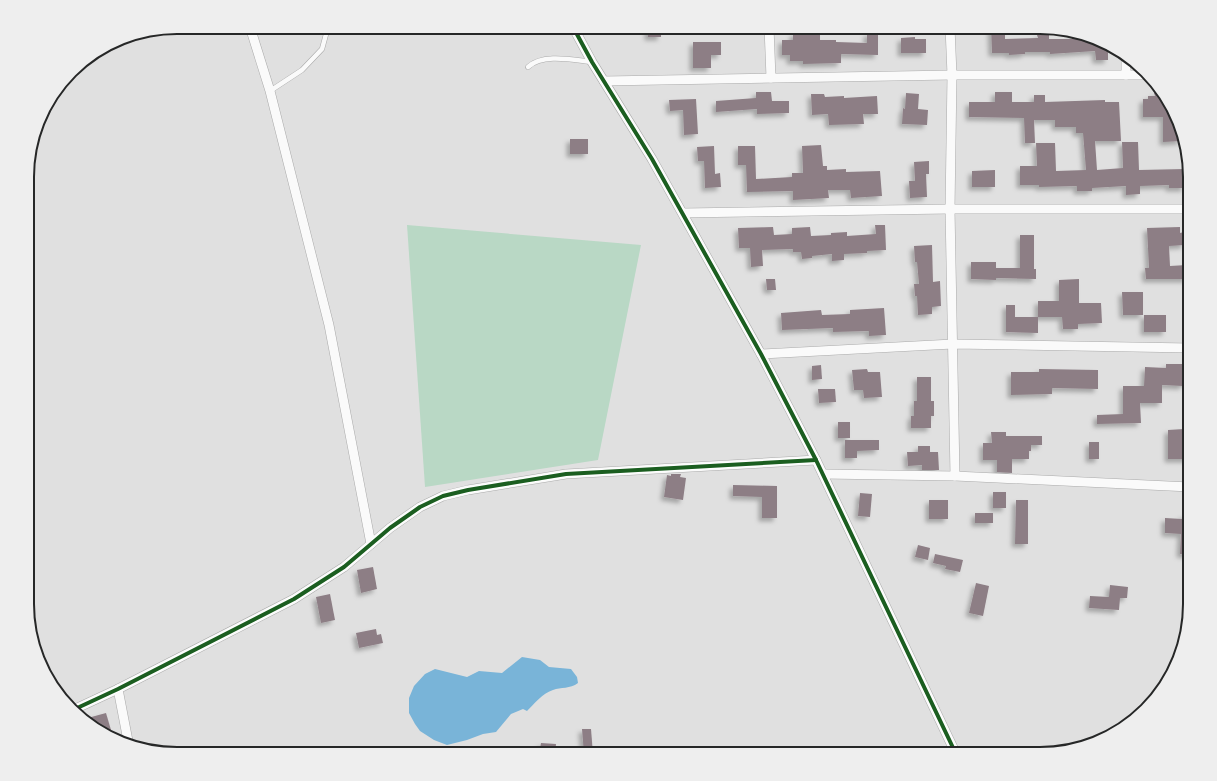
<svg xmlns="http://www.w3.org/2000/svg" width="1217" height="781" font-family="Overpass,sans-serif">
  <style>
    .green { fill: #b9d8c5 }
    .water { fill: #79b4d8 }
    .building { fill: #8d7e85; filter: url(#shadow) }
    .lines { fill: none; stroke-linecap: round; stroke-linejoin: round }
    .service-casing { stroke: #aaa; stroke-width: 5.5 }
    .minor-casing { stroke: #aaa; stroke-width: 10 }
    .service { stroke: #fafafa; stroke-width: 4.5 }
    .minor { stroke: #fafafa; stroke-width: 9 }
    .cycleway-casing { stroke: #fff; stroke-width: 6 }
    .cycleway { stroke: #1b5e20; stroke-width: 4 }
    .rim { fill: none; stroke: #262727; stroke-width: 2 }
  </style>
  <defs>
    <filter id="shadow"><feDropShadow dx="-3.5" dy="3.5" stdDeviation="2" flood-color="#0004"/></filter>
  </defs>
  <rect width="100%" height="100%" fill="#e0e0e0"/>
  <path class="green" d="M407,225l234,20 -43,215 -173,27z"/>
  <path class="water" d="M522,657l18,3 9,7 22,2 6,8 1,6c-8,6 -17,4 -25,7 -10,3 -19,14 -26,21l-4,-2 -12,5 -15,18 -13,2 -16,6 -20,5 -13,-5 -14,-9 -5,-7 -6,-11v-15l5,-12 11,-12 10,-5 32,8 12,-6 23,2z"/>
  <g class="building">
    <rect x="648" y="27" width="13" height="10"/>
    <path d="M991,27h14v12l33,-1 -1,-3h12v4h23l-1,-4h17l20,9v16h-12l-1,-9 -45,3v-2h-25v2l-16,1v-2h-17z"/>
    <path d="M793,33h27v7h16v2l31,1v-10h11v22l-37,-1v9l-38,1v-3h-13v-6h-8v-15h11z"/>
    <path d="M915,37v2h11v14h-25v-15z"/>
    <path d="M693,42h28v13h-10v13h-18z"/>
    <path d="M756,92h15l1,9h17v12l-32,1v-5l-41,3v-11l40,-3z"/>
    <path d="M995,92h17v10h22v-7h11v7l60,-2v2h14l2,39h-26l2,29 26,-2 -1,-26h16l1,28 46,-1v19h-16v-3l-29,1v8l-14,1v-9l-34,2v3h-15v-5l-38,1v-2h-19v-19h17l-1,-23h19l1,28 30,-1 -3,-37h-7v-6h-21v-7h-21l1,23h-10l-1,-25 -55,-1v-15h26z"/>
    <path d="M906,93l13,1 -1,15 10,1 -1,15 -25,-1 1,-16 2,1z"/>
    <path d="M1154,93h8l8,9 12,39 -19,1v-25h-20v-18h5v-3h7z"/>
    <path d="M811,94h13l1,3 19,-1v2l33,-2 1,18h-15l1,10 -35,1 -1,-11 -16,1z"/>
    <path d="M696,99l2,35 -14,1 -1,-25 -13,1 -1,-11z"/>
    <rect x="570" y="139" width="18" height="15"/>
    <path d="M821,145l2,21h4v4l19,-1v3l34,-1 2,25 -31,2 -1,-8h-22l1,8 -36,2v-9l-46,1 -1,-27h-8v-19h17l1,33 36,-2v-4h11l-1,-27z"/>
    <path d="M714,146l1,28 5,-1 1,14 -16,1 -1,-27h-6l-1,-14z"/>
    <path d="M929,161v13h-3l1,23 -17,1 -1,-17h6l-1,-19z"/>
    <path d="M995,170v17h-23v-16z"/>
    <path d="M875,225h10l1,25 -19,1v2l-23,1v6l-12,1v-7l-20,2v2l-10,1 -1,-7h-8v-3l-31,1 1,16 -12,1 -1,-19h-11l-1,-20 35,-1 1,8 18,-1v-6l18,-1 1,9 20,-1v-2l16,-1v4l29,-2z"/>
    <path d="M1180,227v6l4,-1 1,13 -16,1 1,20 17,-1 1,14h-42l-1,-11h4l-2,-40z"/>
    <path d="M1020,235h14v34h2v10l-40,-1v2l-25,-1v-17h25v6h24z"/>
    <path d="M932,245l1,37 7,-1 1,25 -9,1v7l-14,1 -1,-19h-2l-1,-12h5l-2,-22h-2l-1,-16z"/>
    <path d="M766,279h9l1,11h-9z"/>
    <path d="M1079,279v24h22l1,20 -24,1v5h-15l-1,-12h-24v-16h21v-21z"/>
    <path d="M1122,292h21v23h-20z"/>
    <path d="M1006,305h9v12h23v16l-32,-1z"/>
    <path d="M884,308l2,27 -17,1v-5l-36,1v-4l-51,2 -1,-17 40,-3 1,5 28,-1v-4z"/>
    <rect x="1144" y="315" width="22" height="17"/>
    <path d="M1166,364h17v3h7v16h-7v3l-21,-1v18h-22l1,20 -44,1v-9l26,-1v-28h21l1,-19 21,1z"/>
    <path d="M821,365l1,14 -10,1v-14z"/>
    <path d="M867,369l1,3h12l2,25 -18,1 -1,-8h-9l-2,-20z"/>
    <path d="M1039,369l59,1v19l-46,-1v6l-41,1v-23h28z"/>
    <path d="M917,377h14v24h3v15h-3v12h-20v-12h3v-15h3z"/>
    <path d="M818,389h17l1,13 -17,1z"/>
    <rect x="838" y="422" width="12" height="16"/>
    <path d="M1184,429l1,11h5v19h-22v-29z"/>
    <path d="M991,432h15v4h36v9h-11v6h-2v8h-17v14l-15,-1v-12h-14v-17h9z"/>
    <path d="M845,440h34v10l-22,1v7h-12z"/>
    <rect x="1089" y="442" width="10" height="17"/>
    <path d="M918,446h12v6h8l1,18h-17v-5l-14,1 -1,-14h11z"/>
    <path d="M671,474h10l-1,3 6,1 -3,22 -19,-3 3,-22 4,1z"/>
    <path d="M733,485l44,1v32h-15v-21l-29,-1z"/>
    <rect x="993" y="492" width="13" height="16"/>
    <path d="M860,493l12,1 -2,23 -12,-1z"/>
    <rect x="929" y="500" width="19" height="19"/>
    <path d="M1016,500h12v44h-13z"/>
    <rect x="975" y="513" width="18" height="10"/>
    <path d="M1182,515l8,1v39l-10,-1 1,-20 -16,-1v-15l17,1z"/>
    <path d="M918,545l12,3 -2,12 -13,-3z"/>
    <path d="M935,554l28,6 -3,12 -15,-3 1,-3 -13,-3z"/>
    <path d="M373,567l4,22 -16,4 -4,-23z"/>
    <path d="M976,583l13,3 -6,30 -14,-3z"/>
    <path d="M1110,585l18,2 -1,11h-7l-1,12 -30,-2 1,-12 19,1z"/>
    <path d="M330,594l5,26 -14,3 -5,-26z"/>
    <path d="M376,629l1,6 4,-1 2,9 -24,5 -3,-15z"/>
    <path d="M106,713l5,17 -10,2 -8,-3 -9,-10z"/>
    <path d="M582,729h9l2,25h-9z"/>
    <path d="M541,743l15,1 -1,10h-16z"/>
  </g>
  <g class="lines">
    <defs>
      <g id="service">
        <path d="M528,67c15,-14 45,-7 64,-5"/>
        <path d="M270,91l32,-21 20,-21 6,-22"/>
      </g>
      <g id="minor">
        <path d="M250,27l20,64 59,234 42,219"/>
        <path d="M573,27l19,35 60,97 109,195 55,106 140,294"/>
        <path d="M769,27l2,51"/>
        <path d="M950,27l2,48 -2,134 5,267"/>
        <path d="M1126,54v21"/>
        <path d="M604,81l348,-6h193"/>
        <path d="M683,213l267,-4h240"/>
        <path d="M761,354l192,-10 237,4"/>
        <path d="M823,474l132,2 235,11"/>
        <path d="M118,689l11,57"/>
        <path d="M75,709l43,-20 176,-90 50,-32 46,-39 30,-21 23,-11 25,-6 98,-16 250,-14"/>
      </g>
    </defs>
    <use href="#service" class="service-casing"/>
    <use href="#minor" class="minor-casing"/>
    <use href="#service" class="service"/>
    <use href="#minor" class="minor"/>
    <defs>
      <g id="cycleway">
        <path d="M573,27l19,35 60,97 109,195 55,106 140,294"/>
        <path d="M75,709l43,-20 176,-90 50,-32 46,-39 30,-21 23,-11 25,-6 98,-16 250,-14"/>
      </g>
    </defs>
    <use href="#cycleway" class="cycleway-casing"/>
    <use href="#cycleway" class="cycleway"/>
  </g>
  <path d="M0 0H1217V781H0ZM177 34H1040A143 143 0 0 1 1183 177V604A143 143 0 0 1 1040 747H177A143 143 0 0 1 34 604V177A143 143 0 0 1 177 34Z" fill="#eee" fill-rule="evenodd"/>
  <path class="rim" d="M177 34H1040A143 143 0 0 1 1183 177V604A143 143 0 0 1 1040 747H177A143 143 0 0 1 34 604V177A143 143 0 0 1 177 34Z"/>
</svg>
